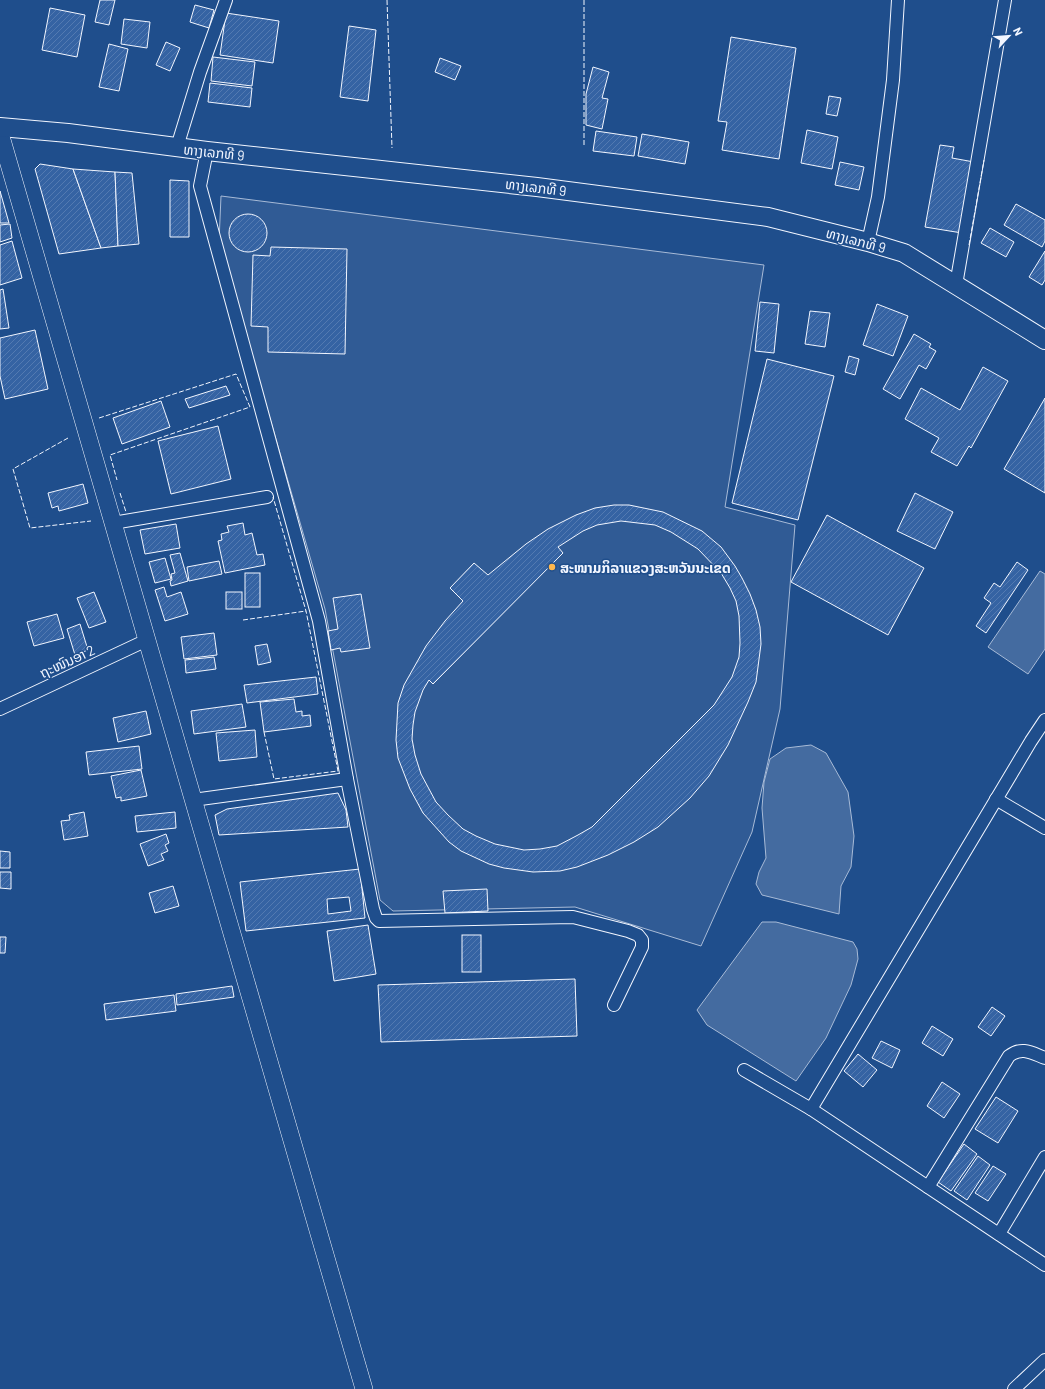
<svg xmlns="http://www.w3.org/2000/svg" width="1045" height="1389" font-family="Barlow,'Noto Sans Lao',sans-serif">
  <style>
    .built { fill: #305b95; stroke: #a8bbd7 }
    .water { fill: #446ba0; stroke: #a8bbd7 }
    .building { fill: url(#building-hatch); stroke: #f2f6ff; fill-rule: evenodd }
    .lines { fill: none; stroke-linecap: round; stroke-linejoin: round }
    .street-casing { stroke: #f2f6ff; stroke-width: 14 }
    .secondary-casing { stroke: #f2f6ff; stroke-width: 18 }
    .primary-casing { stroke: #f2f6ff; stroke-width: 20 }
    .street { stroke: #1f4e8c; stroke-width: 12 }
    .secondary { stroke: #1f4e8c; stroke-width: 17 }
    .primary { stroke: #1f4e8c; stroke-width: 18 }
    .fence { stroke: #f2f6ff; stroke-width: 1; stroke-dasharray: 5 2; stroke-linecap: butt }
    .poi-dot { fill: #ffb74d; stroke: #1f4e8c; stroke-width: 1.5 }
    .labels { text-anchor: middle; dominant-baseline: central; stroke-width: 3; stroke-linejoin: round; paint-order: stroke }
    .street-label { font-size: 14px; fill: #f2f6ff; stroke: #1f4e8c }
    .poi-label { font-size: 14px; font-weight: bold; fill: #f2f6ff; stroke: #1f4e8c; text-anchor: start }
  </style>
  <defs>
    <pattern id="building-hatch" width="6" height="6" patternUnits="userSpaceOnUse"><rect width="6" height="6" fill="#3563a3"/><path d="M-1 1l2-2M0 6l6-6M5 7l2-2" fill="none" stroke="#537ab1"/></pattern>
  </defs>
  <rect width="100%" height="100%" fill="#1f4e8c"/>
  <path class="built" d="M221,196l543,69 -39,242 70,18 -15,184 -28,123 -51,114 -126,-39 -182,4 -13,-11 -55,-291 -106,-367z"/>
  <g class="water">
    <path d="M1040,571l5,3v75l-17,25 -40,-27z"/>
    <path d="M811,745l15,8 22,39 6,44 -3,31 -10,19 -2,28 -77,-19 -6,-11 3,-12 7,-14 -4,-50 2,-26 6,-23 16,-11z"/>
    <path d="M762,922h14l77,20 4,7 1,10 -7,26 -25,53 -30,43 -89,-56 -10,-15z"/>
  </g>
  <g class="building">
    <path d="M100,0h15l-6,25 -14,-3z"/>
    <path d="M195,5l19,5 -5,18 -19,-6z"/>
    <path d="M50,8l35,7 -8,42 -35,-7z"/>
    <path d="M226,13l53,8 -6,42 -53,-8z"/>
    <path d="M124,19l26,3 -3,26 -26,-4z"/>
    <path d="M349,26l27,4 -8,71 -28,-4z"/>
    <path d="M731,37l65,11 -17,111 -57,-9 5,-28 -9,-1z"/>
    <path d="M166,42l14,6 -10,23 -14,-6z"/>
    <path d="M109,44l19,5 -9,42 -20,-4z"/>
    <path d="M213,57l42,5 -3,24 -41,-5z"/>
    <path d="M440,58l21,8 -6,14 -20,-8z"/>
    <path d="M593,67l16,5 -7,26 6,1 -6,30 -16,-4v-31z"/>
    <path d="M210,83l42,5 -2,19 -42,-5z"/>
    <path d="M829,96l12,2 -4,18 -11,-2z"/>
    <path d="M807,130l31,7 -6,32 -31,-6z"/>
    <path d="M596,131l41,6 -3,19 -41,-5z"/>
    <path d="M642,134l47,8 -4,22 -47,-8z"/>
    <path d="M940,145l14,2 -2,11 22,4 -12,71 -37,-6z"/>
    <path d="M840,162l24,5 -5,23 -24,-5z"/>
    <path d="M40,164l33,5 28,79 -42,6 -24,-85z"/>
    <path d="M73,169l42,3 3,74 -17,2z"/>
    <path d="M115,172l17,1 7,71 -21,2z"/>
    <path d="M170,180l19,1v56h-19z"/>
    <path d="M0,191l9,32h-9z"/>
    <path d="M1016,204l29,16v21l-3,6 -38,-22z"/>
    <circle cx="248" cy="233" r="19"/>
    <path d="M10,224l2,14 -12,4v-17z"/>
    <path d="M990,228l24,14 -8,15 -25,-14z"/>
    <path d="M12,241l10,37 -22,7v-40z"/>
    <path d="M271,247l76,2 -2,105 -77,-2v-25l-17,-1 2,-71 17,1z"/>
    <path d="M1045,251v29l-3,5 -13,-8z"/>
    <path d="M3,289l6,39 -9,1v-39z"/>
    <path d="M760,302l19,2 -5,49 -19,-2z"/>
    <path d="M877,304l31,12 -15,40 -30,-11z"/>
    <path d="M810,311l20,2 -5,34 -20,-3z"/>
    <path d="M35,330l13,59 -43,10 -5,-23v-38z"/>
    <path d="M914,334l17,10 -2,3 7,4 -10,18 -7,-4 -19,34 -17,-10z"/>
    <path d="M849,356l10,3 -4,16 -10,-3z"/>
    <path d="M767,359l67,17 -36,144 -66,-17z"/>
    <path d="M983,367l25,14 -37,67 -2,-2 -12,20 -26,-14 8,-14 -34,-19 16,-31 39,22z"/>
    <path d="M226,386l4,9 -41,13 -4,-9z"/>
    <path d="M1045,398v95l-41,-24z"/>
    <path d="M161,401l9,26 -48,17 -9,-26z"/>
    <path d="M218,426l13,53 -60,15 -13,-53z"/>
    <path d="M83,484l5,19 -29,8 -1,-5 -6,2 -4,-15z"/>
    <path d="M915,493l38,19 -18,37 -38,-18z"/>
    <path d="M614,505h15l34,7 39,19 19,16 14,19 7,12 8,16 6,16 4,17 1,17 -5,38 -8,20 -20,43 -19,31 -19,22 -32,29 -24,15 -26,13 -31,12 -17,4 -27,1 -29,-4 -15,-4 -28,-13 -12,-9 -26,-29 -13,-24 -12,-31 -2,-18 2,-37 6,-18 22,-39 19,-25 18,-20 -13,-13 24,-25 14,12 38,-31 22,-15 28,-14 19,-7zM621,521l34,4 16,7 27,17 23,24 9,15 6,13 3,15 1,27 -1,14 -7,20 -18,28 -122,122 -14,8 -21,11 -17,3 -16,1 -29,-6 -19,-8 -13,-7 -15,-14 -12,-13 -15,-28 -6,-19 -3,-16 1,-14 2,-13 8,-22 6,-10 4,4 130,-131 -5,-6 25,-16 14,-6z"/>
    <path d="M827,515l97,53 -36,67 -97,-53z"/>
    <path d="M243,523l2,12 7,-2 5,22 6,-1 2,11 -40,8 -7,-32 4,-1 -1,-6 8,-2 -2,-6z"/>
    <path d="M176,524l4,24 -35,6 -5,-24z"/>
    <path d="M180,553l8,28 -17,5 -1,-5 2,-1 -1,-6 4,-1 -5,-18z"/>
    <path d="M165,558l6,21 -16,4 -6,-21z"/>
    <path d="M219,561l3,13 -33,7 -2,-14z"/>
    <path d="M1017,562l11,8 -42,63 -10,-7 15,-23 -7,-5 10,-15 6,4z"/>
    <rect x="245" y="573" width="15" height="34"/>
    <path d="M164,587l3,10 14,-5 7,22 -23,7 -10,-31z"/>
    <path d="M94,592l12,30 -17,6 -12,-30z"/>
    <rect x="226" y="592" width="16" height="17"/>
    <path d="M361,594l9,54 -29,4 -1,-4 -9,2 -3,-19 10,-2 -5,-31z"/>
    <path d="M57,614l7,24 -30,8 -7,-24z"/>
    <path d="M80,624l8,26 -13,5 -8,-26z"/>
    <path d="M214,633l3,22 -33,4 -3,-22z"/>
    <path d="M267,644l4,18 -13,3 -3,-19z"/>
    <path d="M214,657l2,12 -30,4 -1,-13z"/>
    <path d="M316,677l2,17 -71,9 -3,-18z"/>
    <path d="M294,699l2,13 6,-1v5l8,-1 1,11 -47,6 -4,-30z"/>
    <path d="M242,704l4,23 -52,7 -3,-23z"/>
    <path d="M146,711l5,23 -33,8 -5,-24z"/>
    <path d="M255,730l2,27 -38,4 -3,-28z"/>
    <path d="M139,746l3,23 -53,6 -3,-23z"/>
    <path d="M141,770l6,26 -26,5v-4l-5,1 -5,-22z"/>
    <path d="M338,793l8,17 2,17 -129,8 -4,-20 12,-6z"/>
    <path d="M84,812l4,24 -24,4 -3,-19 9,-1 -1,-5z"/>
    <path d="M175,812l1,16 -39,4 -2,-16z"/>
    <path d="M166,834l3,9 -4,2 3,6 -7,3 3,6 -16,6 -8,-22z"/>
    <path d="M0,851l10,1v16h-10z"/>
    <path d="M360,869l5,49 -119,13 -6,-49zM349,897l2,14 -23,3 -1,-15z"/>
    <path d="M0,872h11v17l-11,-1z"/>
    <path d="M173,886l6,20 -24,7 -6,-20z"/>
    <path d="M487,889l1,22 -43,2 -2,-22z"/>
    <path d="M368,925l8,49 -42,7 -7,-50z"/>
    <rect x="462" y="935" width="19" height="37"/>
    <path d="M0,937h6l-1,16h-5z"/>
    <path d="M575,979l2,57 -196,6 -3,-57z"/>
    <path d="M232,986l2,11 -57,8 -1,-11z"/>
    <path d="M174,995l2,16 -70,9 -2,-16z"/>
    <path d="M992,1007l13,9 -14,20 -13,-9z"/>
    <path d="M932,1026l21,13 -10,17 -21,-13z"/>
    <path d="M881,1041l19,9 -8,18 -20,-10z"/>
    <path d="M858,1054l19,16 -14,17 -19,-16z"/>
    <path d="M942,1082l18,12 -16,24 -17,-12z"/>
    <path d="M996,1097l22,14 -20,32 -23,-14z"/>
    <path d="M964,1144l13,10 -26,37 -13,-9z"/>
    <path d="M978,1156l12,9 -23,35 -13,-9z"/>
    <path d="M993,1166l13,8 -18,27 -13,-8z"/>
  </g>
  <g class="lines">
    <defs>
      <g id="street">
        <path d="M177,147l23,-75 26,-72"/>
        <path d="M868,242l10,-45 15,-117 5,-80"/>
        <path d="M956,285l49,-285"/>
        <path d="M113,523l154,-26"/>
        <path d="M0,709l147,-69"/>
        <path d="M347,779l26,130 3,9 3,3 194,-4 55,14 10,4 4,5v7l-28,58"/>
        <path d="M996,799l49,29"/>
        <path d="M193,800l154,-21 -28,-158 -119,-435 7,-35"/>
        <path d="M744,1070l67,39 234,156"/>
        <path d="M811,1109l220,-368 14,-21"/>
        <path d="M928,1187l81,-131c13,-10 23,-3 36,2"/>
        <path d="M999,1234l46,-77"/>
        <path d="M1014,1389l31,-29"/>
      </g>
      <path id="secondary" d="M0,133l364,1256"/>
      <path id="primary" d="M0,127l68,6 139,18 330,36 231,30 100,25 36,11 141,87"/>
    </defs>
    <use href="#street" class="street-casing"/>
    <use href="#secondary" class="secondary-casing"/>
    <use href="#primary" class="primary-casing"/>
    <use href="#street" class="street"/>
    <use href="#secondary" class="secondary"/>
    <use href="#primary" class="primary"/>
    <g class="fence">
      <path d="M387,0l5,148"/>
      <path d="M584,0v145"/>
      <path d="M969,245l15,-85"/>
      <path d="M99,418l137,-44 14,33 -140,48 7,25"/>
      <path d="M68,438l-55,31 17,59 61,-7"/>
      <path d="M120,493l6,19"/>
      <path d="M243,620l63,-9"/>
      <path d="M264,732l10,47 64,-8 -32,-160 -33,-114"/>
    </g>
  </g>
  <circle class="poi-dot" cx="552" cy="567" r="4"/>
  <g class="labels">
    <g class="street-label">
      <text transform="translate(214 152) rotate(6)">ທາງເລກທີ 9</text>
      <text transform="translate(536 187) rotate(7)">ທາງເລກທີ 9</text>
      <text transform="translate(856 240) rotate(15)">ທາງເລກທີ 9</text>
      <text transform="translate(67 661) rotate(-25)">ຖະໜົນອາ 2</text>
    </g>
    <g class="poi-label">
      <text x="560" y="567">ສະໜາມກິລາແຂວງສະຫວັນນະເຂດ</text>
    </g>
  </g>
  <g transform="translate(1009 36) rotate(64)" stroke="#1f4e8c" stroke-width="3" paint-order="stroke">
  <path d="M0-3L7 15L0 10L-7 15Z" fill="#f2f6ff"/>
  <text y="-6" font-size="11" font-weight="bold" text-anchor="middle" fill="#f2f6ff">N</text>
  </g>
</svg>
